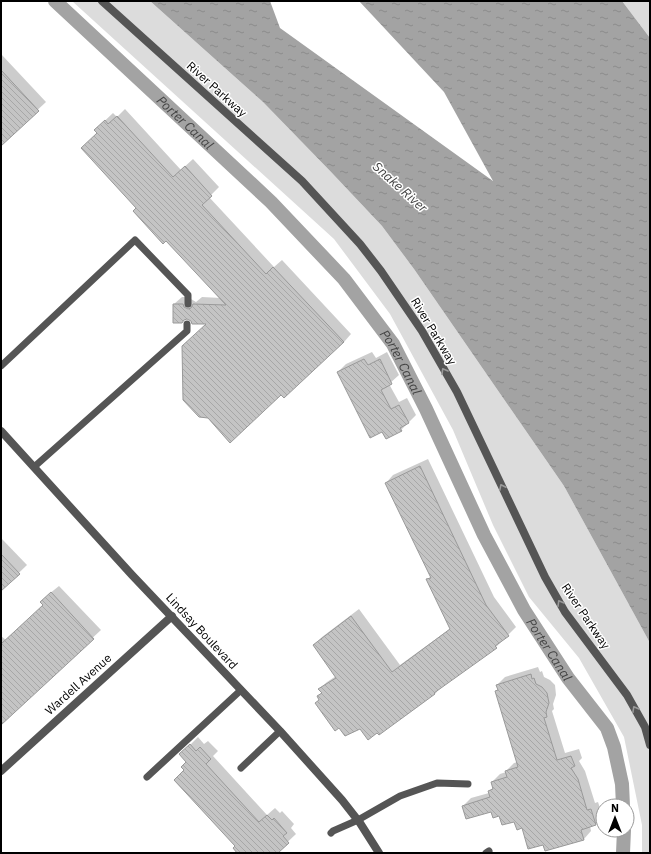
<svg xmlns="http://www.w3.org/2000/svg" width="651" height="854" font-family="'IBM Plex Sans',sans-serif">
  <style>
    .park { fill: #dcdcdc }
    .water { fill: url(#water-ripples) }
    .shadow { fill: #0003 }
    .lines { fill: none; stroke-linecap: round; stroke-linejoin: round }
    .canal { stroke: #a3a3a3; stroke-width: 14 }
    .building { fill: url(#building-back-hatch); stroke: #999 }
    .service { stroke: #555; stroke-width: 7 }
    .minor { stroke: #555; stroke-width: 8 }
    .tertiary { stroke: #555; stroke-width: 8 }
    .oneway { stroke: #999 }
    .labels { text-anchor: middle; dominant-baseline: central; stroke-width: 3; stroke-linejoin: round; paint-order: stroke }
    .street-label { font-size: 12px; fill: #000; stroke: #fff }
    .water-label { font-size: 13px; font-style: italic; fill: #444; stroke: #fff }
  </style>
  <defs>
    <pattern id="water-ripples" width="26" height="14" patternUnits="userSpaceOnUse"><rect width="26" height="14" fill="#a3a3a3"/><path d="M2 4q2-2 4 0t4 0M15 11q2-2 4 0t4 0" fill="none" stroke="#8b8b8b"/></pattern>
    <pattern id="building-back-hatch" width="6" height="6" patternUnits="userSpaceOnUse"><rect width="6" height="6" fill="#c4c4c4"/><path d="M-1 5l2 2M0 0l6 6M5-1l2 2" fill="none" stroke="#a7a7a7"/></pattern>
  </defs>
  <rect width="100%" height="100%" fill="#fff"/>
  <g class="park">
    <path d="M72,1h78l113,101 69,71 50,53 32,43 150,217 86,157v210h-8v-28l-18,-88 -45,-79 -50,-61 -36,-72 -40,-95 -63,-116 -56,-75z"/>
    <path d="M622,1h28v37z"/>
  </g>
  <path class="water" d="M150,1h120l10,27 213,153 -49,-89 -85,-91h263l28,37v605l-86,-157 -150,-217 -32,-43 -50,-53 -69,-71z"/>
  <g class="shadow">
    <path d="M1,54l45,48 -45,42z"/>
    <path d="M125,109l56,61 12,-11 26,28 -10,10 65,70 8,-7 69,74 -7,8 -152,-21 -6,-3 -4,4 -8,-18 8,-7h9v2l5,3 6,-5 19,1 -84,-90 -42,-78 18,-17 4,4z"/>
    <path d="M372,352l4,6 11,-6 12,23 -10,9 10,18 8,-4 9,17 -15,15 -15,8 -48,-66 8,-8z"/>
    <path d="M428,459l66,138 22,30 -20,20 -54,39 -7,8 -58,38 -17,-4 -40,-28 -2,-4 4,-4 -3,-3 8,-7 9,-6 -22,-31 8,-8 37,-28 41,56 51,-37 -24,-48 4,-4 -45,-93 7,-8z"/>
    <path d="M1,538l26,27 -26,25z"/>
    <path d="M59,586l42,44 -100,93v-87l5,4 38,-35 5,-11z"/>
    <path d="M538,667l2,5 2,-1 2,6 6,3 5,5 1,10 -3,9 1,5 -2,2 13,42 14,-4 3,9 -3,3 6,10 10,32 3,-1 5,15 -8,8 -5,1 1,5 -7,8 -40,4 -29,-23 -15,-5 -8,-4 -29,-5 8,-8 18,-5v-2l5,-4 -2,-5 8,-8 6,-2v-1l8,-8 4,-1 -22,-71 2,-2 -1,-4 8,-8z"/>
    <path d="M198,737l6,7 4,-3 10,10 -5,5 54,59 8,-7 5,5 2,-2 12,13 -3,4 5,6 -20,19h-37l-3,-7 -51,-76 3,-23z"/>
  </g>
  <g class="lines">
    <g class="canal">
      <path id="s1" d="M55,1l216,201 73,77 49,65 33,65 58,126 40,75 44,68 39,50 7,19 8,37 1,22"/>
      <path d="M623,853l1,-23"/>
    </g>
  </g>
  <g class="building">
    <path d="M1,70l38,41 -38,35z"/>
    <path d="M117,116l56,61 12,-11 27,30 -10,9 64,69 7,-7 71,75 -60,56 -3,-3 -51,48 -22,-25 -9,-1 -16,-17 -1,-54 24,-22h-14l-1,-3 -4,-2 -3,1 -2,3h-9v-19h10l1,3 4,2 3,-1 2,-4 33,1 -60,-64 -3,3 -30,-33 3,-3 -55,-60 16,-15 -3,-3 11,-10 3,4z"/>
    <path d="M364,359l4,6 12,-6 12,25 -11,6 10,19 8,-4 10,18 -9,5 2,3 -16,8 -4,-7 -12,6 -33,-66z"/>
    <path d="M420,466l66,139 23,31 -14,10 2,2 -63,45 1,1 -56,41 -2,-2 -9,7 -8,-11 -15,7 -6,-8 -4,3 -20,-28 4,-3 -2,-4 5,-3 -4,-4 18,-11 -23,-33 38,-29 41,56 58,-43 -24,-50 5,-1 -46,-95z"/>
    <path d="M1,554l19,20 -19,17z"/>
    <path d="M51,592l43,47 -93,86v-81l42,-39 -3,-3z"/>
    <path d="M531,674l1,5 2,-1 2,6 6,3 5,6 2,10 -3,9 1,5 -3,1 13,42 14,-4 4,10 -4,2 7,11 9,31 4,-1 5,16 -15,5 3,10 -39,11 -2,-6 -15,4 -6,-21 -5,2 -3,-8 -12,3 -3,-9 -6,2 -2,-6 -25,7 -4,-13 28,-9 -2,-6 5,-2 -2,-7 16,-5 -2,-6 13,-4 -23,-76 3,-1 -2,-5z"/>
    <path d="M190,744l6,7 4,-4 11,12 -5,5 53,58 8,-7 5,5 2,-2 13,15 -4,3 6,7 -11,10h-41l-4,-5 2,-2 -61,-66 10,-10 -3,-3 5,-5 -7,-8z"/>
  </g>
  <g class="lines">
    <g class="service">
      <path d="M1,366l134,-126 53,55v9"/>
      <path d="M34,467l153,-136v-7"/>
      <path d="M241,768l39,-37"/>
      <path d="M147,777l94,-87"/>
      <path d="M331,833l2,-2 25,-11 42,-24 37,-13 31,1"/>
      <path d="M486,853l3,-2"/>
    </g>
    <g class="minor">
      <path d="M102,1l200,180 58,63 21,27 41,60 35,61 88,185 20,35 62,83 18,32 5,18"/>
      <path d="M1,771l171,-155"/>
    </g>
    <path class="tertiary" d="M1,431l131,144 148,156 62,69 18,23 19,30"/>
  </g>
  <defs><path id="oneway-chevron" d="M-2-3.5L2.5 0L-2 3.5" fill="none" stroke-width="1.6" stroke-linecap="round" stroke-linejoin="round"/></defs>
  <g class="oneway">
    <use href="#oneway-chevron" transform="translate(444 371) rotate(-120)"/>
    <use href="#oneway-chevron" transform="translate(502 487) rotate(-116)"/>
    <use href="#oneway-chevron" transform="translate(560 603) rotate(-120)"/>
    <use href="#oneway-chevron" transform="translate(635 709) rotate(-119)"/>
  </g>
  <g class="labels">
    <g class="street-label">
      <text transform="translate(217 89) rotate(42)">River Parkway</text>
      <text transform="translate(434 331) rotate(59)">River Parkway</text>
      <text transform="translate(586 616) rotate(56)">River Parkway</text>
      <text transform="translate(202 631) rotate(47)">Lindsay Boulevard</text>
      <text transform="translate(78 684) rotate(-42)">Wardell Avenue</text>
    </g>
    <g class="water-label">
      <text stroke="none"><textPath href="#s1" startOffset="178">Porter Canal</textPath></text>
      <text transform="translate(400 187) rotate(42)">Snake River</text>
      <text stroke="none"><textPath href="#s1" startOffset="502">Porter Canal</textPath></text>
      <text stroke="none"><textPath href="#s1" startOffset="826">Porter Canal</textPath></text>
    </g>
  </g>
  <rect width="651" height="854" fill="none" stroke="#000000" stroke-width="4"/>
  <g transform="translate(615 818)"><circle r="19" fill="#ffffff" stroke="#999999"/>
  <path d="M0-3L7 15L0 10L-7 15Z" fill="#000000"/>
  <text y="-6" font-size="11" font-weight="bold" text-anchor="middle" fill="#000000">N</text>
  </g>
</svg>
